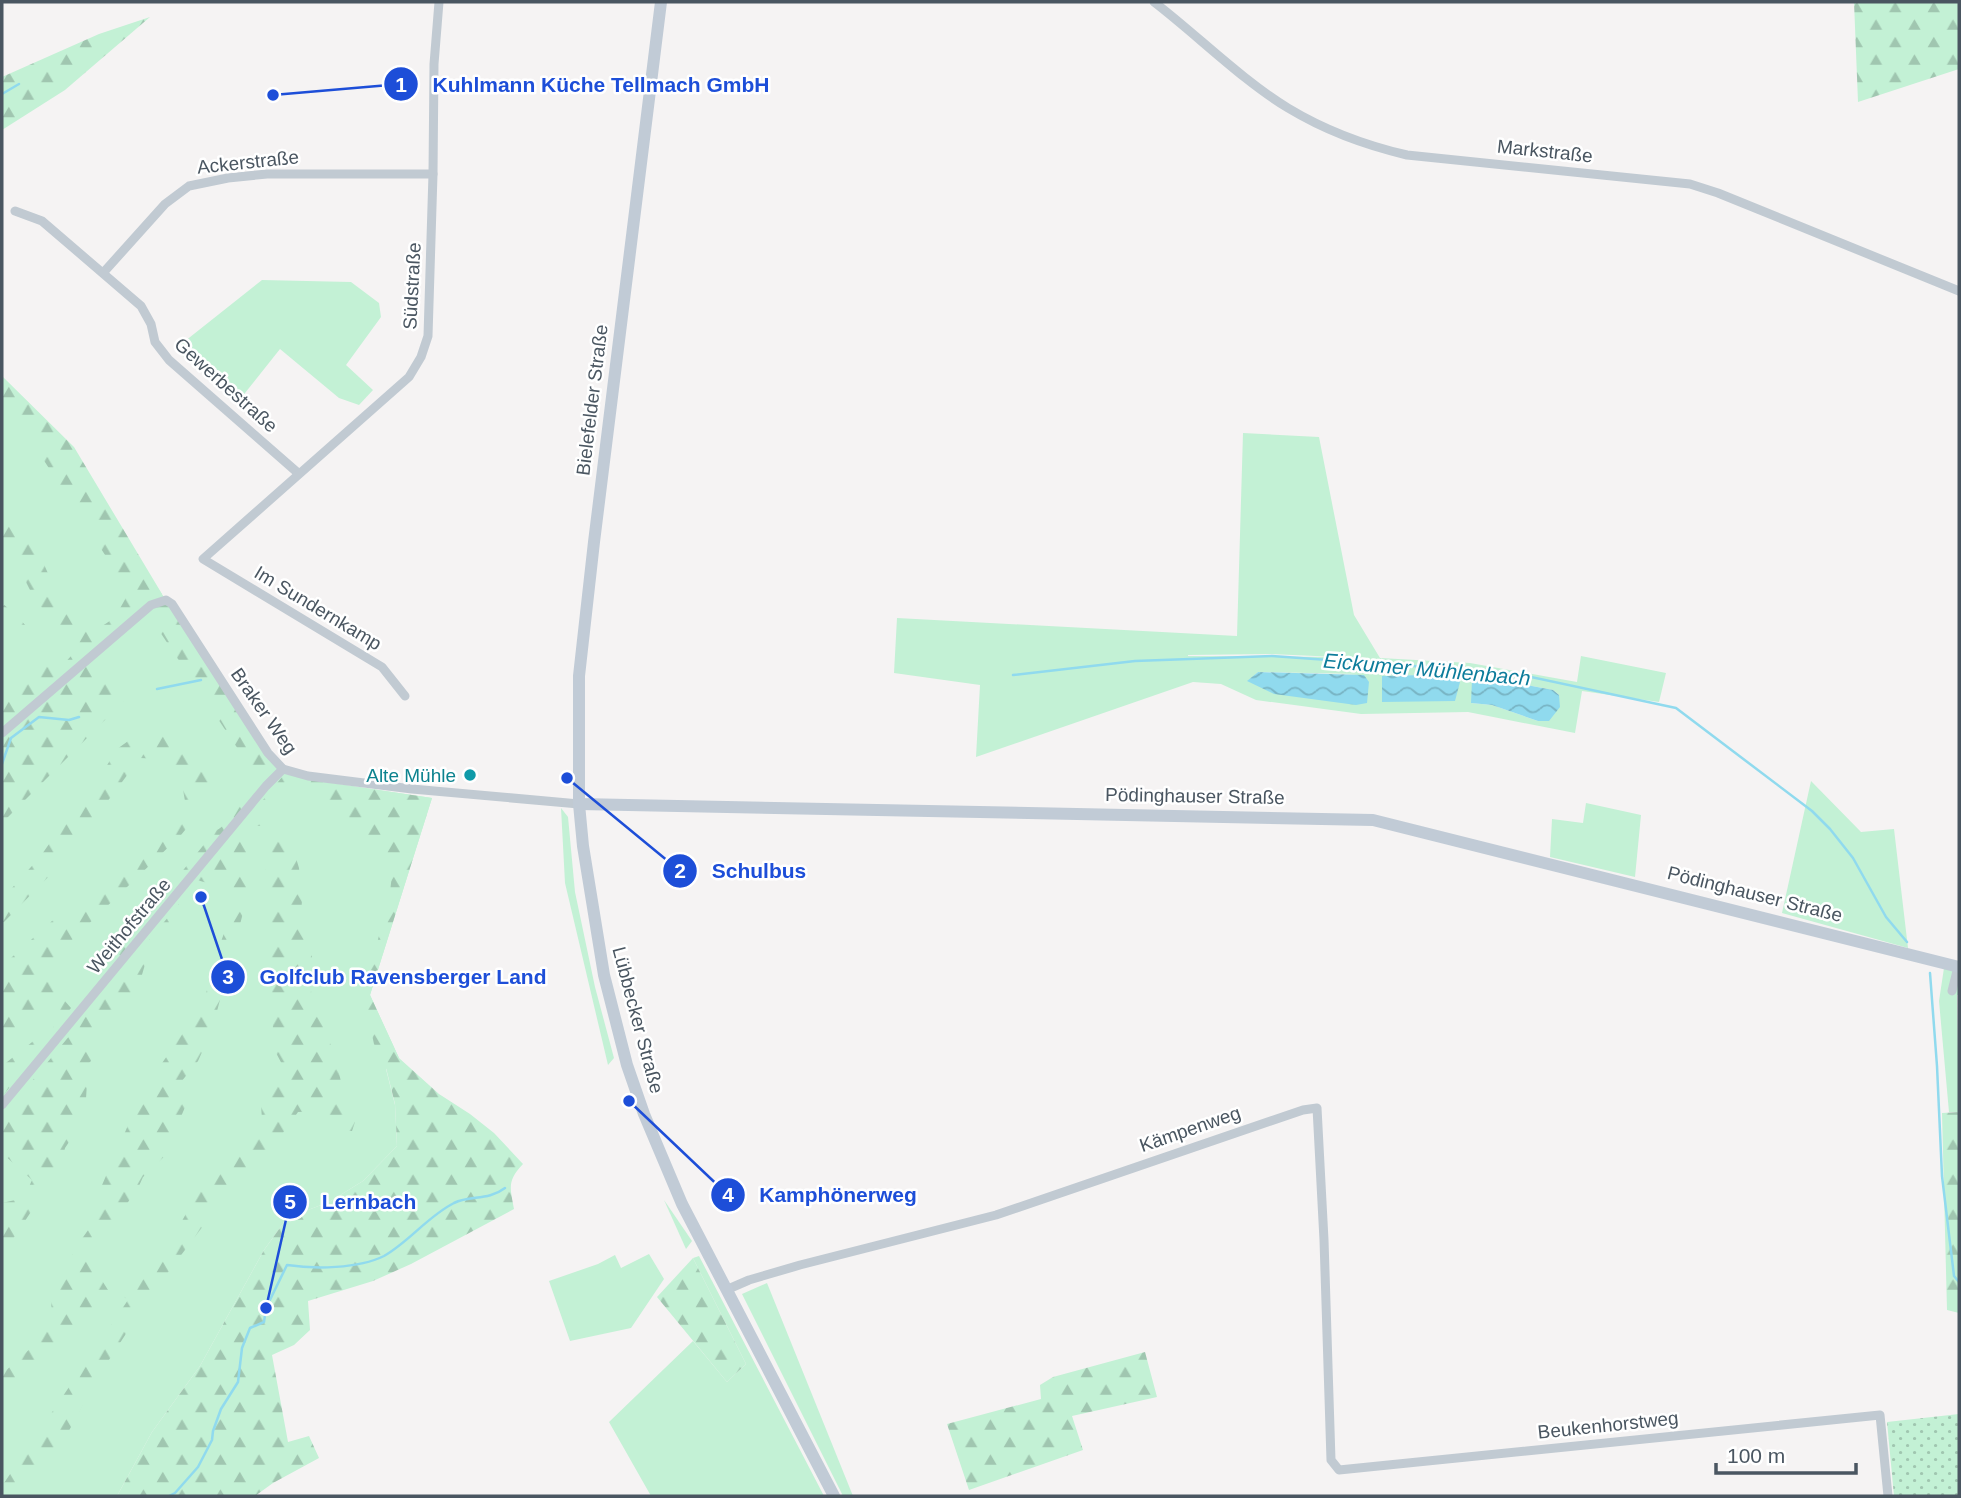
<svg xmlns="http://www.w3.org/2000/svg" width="1961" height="1498" font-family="Arial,sans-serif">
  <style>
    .green { fill: #c3f1d5; fill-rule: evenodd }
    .forest { fill: url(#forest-firs) }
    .park { fill: url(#park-dots) }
    .water { fill: url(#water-waves) }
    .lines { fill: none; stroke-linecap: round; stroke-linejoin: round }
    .stream { stroke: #90daee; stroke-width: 2.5 }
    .street { stroke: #c1cad2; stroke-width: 9 }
    .secondary { stroke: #c1cbd6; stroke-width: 12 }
    .culture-dot { fill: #0f9aa8; stroke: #fff; stroke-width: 2.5 }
    .labels { text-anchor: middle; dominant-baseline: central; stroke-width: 5; stroke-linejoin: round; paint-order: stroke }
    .street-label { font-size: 19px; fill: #4a5661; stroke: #fff }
    .culture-label { font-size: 19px; fill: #0d838f; stroke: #fff; text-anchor: end }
    .water-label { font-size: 21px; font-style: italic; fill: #0c7c9b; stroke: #fff }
    .leader { fill: none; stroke: #1d4ed8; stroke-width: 2.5 }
    .callout-dot { fill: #1d4ed8; stroke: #fff; stroke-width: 2.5 }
    .mark-label { font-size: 21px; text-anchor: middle; font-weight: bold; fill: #fff }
    .callout-label { font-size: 21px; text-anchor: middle; font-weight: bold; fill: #1d4ed8; stroke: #fff; stroke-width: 5; stroke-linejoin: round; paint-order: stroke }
  </style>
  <defs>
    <pattern id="forest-firs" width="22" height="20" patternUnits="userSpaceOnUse" patternTransform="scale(1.75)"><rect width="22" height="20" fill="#c3f1d5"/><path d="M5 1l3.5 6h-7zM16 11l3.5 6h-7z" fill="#a0c6b0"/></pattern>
    <pattern id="park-dots" width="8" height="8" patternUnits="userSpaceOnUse" patternTransform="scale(1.75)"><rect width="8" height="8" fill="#c3f1d5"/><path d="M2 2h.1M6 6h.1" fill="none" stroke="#a0c6b0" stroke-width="1.8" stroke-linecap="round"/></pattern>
    <pattern id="water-waves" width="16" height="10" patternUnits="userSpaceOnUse" patternTransform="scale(1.75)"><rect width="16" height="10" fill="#90daee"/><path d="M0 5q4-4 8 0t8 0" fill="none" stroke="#78b4c4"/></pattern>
  </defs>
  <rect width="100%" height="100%" fill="#f5f3f3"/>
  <g class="green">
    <path d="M262,280l89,2 28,21 2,14 -35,48 27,25 -14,15 -20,-7 -59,-49 -43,54 -62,-54z"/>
    <path d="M2,393l61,60 108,154 95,148 39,24 127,19 -62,197 29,63 -13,11 9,36 2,41 -34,35 -34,21 -42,16 -23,32 -64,116 -48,66 -35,64h-115z"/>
    <path d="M1243,433l76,4 35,178 26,43 90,5 107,19 4,-26 85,17 -7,29 -77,-11 -7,42 -107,-21 -107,2 -105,-14 -35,-16 -28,-2 -217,75 4,-72 -86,-12 3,-55 340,18zM1270,654l68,3 -150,-1v-1zM1258,672l100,2 -110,7zM1456,674l-73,28h-1l1,-26zM1478,676l75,14 6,5 -21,26 -46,-16 -21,-2z"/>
    <path d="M1811,781l50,51 33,-3 14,119 -126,-35z"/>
    <path d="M1586,803l55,12 -6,62 -85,-20 2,-38 31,4z"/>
    <path d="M561,808l7,9 7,75 20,95 19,71 -6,7 -43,-182z"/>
    <path d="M1944,968l15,4v23h-2l2,117h-10l-10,-111z"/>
    <path d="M664,1200l28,41 -6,8z"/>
    <path d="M649,1254l15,25 -33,49 -61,13 -21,-60 49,-17 17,-9 6,13z"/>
    <path d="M699,1256l125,240h-173l-42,-74 84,-81 34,41 19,-18 -53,-106z"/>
    <path d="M767,1283l86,213h-10l-101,-202z"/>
  </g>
  <g class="forest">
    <path d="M1854,2h105v67l-101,33z"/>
    <path d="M150,17l-85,73 -63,40v-53l97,-43z"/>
    <path d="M2,376l72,71 88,147 -13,9 -147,124v-23l9,-8 -9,-2v-10l19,-5 18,-21 -15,-20 -22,-17v-18l15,13 45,50 18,-20 -44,-44 -13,-26 -21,-27v-45l35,45 28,62 24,20c24,-7 28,-17 40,-39l-97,-150 -30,-31z"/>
    <path d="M160,605h8l111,160 -17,20 -110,-165 2,-12z"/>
    <path d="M92,660l11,4 26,32 -127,127v-85z"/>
    <path d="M170,730c8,6 10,16 18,23 21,17 43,30 62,51l-127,152 -8,-2 100,-123c12,-6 16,-14 20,-26l-15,-19 -21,12 -9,26 -9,11 -138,133 14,24 14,16 -69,89v-31l39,-31 11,-5 6,-13 -19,-5 -22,22 -15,7v-75l50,-45 60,-43 73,-77 -4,-23 -19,-19 -22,-1 -81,108 -57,58v-25l38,-42 39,-56 19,-21 19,-31 21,-15z"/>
    <path d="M287,771l18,8 127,19 -62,197 29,63 40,36 31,20 24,19 29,31c-16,17 -13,23 -9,45l-103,55 -38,17 -65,20 2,29 -16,15 -22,10 16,87 21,-6 10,22 -46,25 -18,13h-138l35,-64 48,-66 64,-116 23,-32 42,-16 34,-21 34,-35 -2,-42 -9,-36 -12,-24 -11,-51 26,-93 3,-25 -15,-28 -24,-26 -28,-24 -27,-11c-19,8 -29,9 -29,32l7,6 11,23 9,11 3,10 3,30 -1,24 11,35 -2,25 3,26 11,17 13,38 8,38 10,21 -3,9h-11l-8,-7 -5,-13 -30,1c-16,24 -35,47 -58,65l-89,118 -53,82 -40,74 -38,45h-18v-10l126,-186 -5,-4c47,-30 65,-105 107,-144 8,-9 22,-13 33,-19l-2,-28 13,-15 10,-22 -10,-19 -9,-176 7,-34 -5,-13h-15l-2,43 -7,44 -31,117 -14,31 -17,21 5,23 -13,30 -1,14 -29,28 -5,11 -44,62 2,21 12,19 -32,45 -74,70v-31l40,-36 10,-27 -2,-17 31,-54 10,-14 -2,-11 40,-92 16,-23 -3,-8 61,-88 15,-54 14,-39 -3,-23 -5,-5 -10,2 -17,-5z"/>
    <path d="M179,904l-8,24 -25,33 -7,24 -41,46 -7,30 -7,7 3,14 -1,17 -11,34 -10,15 -5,20 -49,74 -3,18 -6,8v-65l22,-5 8,-18 -30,-27v-36z"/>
    <path d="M1959,1112v201l-12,-3 -5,-197z"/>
    <path d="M693,1258l53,106 -19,18 -70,-85z"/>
    <path d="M1145,1352l12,45 -85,19 11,34 -114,40 -22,-66 94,-25 -1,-14 13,-8z"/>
  </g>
  <path class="park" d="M1959,1414v82h-65l-7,-74z"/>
  <g class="water">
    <path d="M1258,672l106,3 5,7 -2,21 -11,2 -82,-11 -27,-13z"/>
    <path d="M1456,674l4,8 -5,19 -73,1v-26z"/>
    <path d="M1478,676l75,14 6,5 1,12 -11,14h-11l-46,-16 -21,-2 1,-23z"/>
  </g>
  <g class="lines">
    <g class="stream">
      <path d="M2,94l17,-10"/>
      <path d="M1013,675l122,-14 137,-5 240,17 164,35 136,103 18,18 23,29 33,59 21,25"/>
      <path d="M157,689l44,-9"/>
      <path d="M2,764l9,-26 28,-21 30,3 10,-3"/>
      <path d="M1930,973l7,93 5,110 12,100 5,6"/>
      <path d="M169,1496l6,-3 23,-26 14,-27 1,-9 8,-22 17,-27 4,-34 8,-20 14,-6 2,-14 21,-43c27,4 71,4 97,-9 25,-14 44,-40 70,-53 17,-8 34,-2 51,-15"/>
    </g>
    <g class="street">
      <path d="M1154,2c43,33 89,79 134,106 38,23 76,37 119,47l283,29 28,9 241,98"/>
      <path d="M15,211l27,10 99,85 10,18 4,18 14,18 129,113"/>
      <path d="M103,273l62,-69 24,-18 39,-8 39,-4h166"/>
      <path d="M405,696l-23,-29 -179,-108 206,-182 12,-20 7,-21 5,-162 1,-110 5,-62"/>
      <path d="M2,733l149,-128 15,-5 6,4 96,149 15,16 25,7 104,13 167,15"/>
      <path d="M1952,991l6,-24"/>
      <path d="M2,1105l264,-319 17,-17"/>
      <path d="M726,1290l23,-10 51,-15 196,-50 307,-105 14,-2 7,132 7,220 8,10 541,-55 8,81"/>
    </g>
    <g class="secondary">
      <path d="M661,2l-67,540 -15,134v128l4,42 21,129 23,90 17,49 38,90 152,292"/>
      <path d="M579,804l794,16 586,147"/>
    </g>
  </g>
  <circle class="culture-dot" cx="470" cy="775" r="7"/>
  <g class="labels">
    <g class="street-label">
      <text transform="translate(1545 151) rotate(6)">Markstraße</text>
      <text transform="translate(248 162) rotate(-6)">Ackerstraße</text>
      <text transform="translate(412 286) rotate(-87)">Südstraße</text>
      <text transform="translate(226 385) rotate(42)">Gewerbestraße</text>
      <text transform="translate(592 400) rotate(-83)">Bielefelder Straße</text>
      <text transform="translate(318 608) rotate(31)">Im Sundernkamp</text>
      <text transform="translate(264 711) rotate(55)">Braker Weg</text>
      <text transform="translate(1195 796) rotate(1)">Pödinghauser Straße</text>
      <text transform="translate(1755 894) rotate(14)">Pödinghauser Straße</text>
      <text transform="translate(129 926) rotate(-50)">Weithofstraße</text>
      <text transform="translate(638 1020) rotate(75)">Lübbecker Straße</text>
      <text transform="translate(1190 1129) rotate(-19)">Kämpenweg</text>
      <text transform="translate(1608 1425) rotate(-6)">Beukenhorstweg</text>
    </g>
    <g class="culture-label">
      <text x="456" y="775">Alte Mühle</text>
    </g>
    <g class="water-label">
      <text transform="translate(1427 669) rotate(5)">Eickumer Mühlenbach</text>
    </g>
  </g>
  <path class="leader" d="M273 95L401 84M567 778L680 871M201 897L228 977M629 1101L728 1195M266 1308L290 1202"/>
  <g class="callout-dot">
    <circle cx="273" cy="95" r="7"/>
    <circle cx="567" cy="778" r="7"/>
    <circle cx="201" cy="897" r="7"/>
    <circle cx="629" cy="1101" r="7"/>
    <circle cx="266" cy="1308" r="7"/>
    <circle cx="401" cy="84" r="18"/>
    <circle cx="680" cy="871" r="18"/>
    <circle cx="228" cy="977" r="18"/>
    <circle cx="728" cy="1195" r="18"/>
    <circle cx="290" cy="1202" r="18"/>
  </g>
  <g class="mark-label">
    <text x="401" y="92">1</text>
    <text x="680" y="878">2</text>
    <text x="228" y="984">3</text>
    <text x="728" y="1202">4</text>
    <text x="290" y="1209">5</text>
  </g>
  <g class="callout-label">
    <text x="601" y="92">Kuhlmann Küche Tellmach GmbH</text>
    <text x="759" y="878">Schulbus</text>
    <text x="403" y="984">Golfclub Ravensberger Land</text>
    <text x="838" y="1202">Kamphönerweg</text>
    <text x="369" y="1209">Lernbach</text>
  </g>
  <rect width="1961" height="1498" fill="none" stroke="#4a5661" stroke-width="7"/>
  <path d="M1716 1463v10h140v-10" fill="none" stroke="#4a5661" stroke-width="3.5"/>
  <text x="1727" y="1463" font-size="21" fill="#4a5661" stroke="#ffffff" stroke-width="5" paint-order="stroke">100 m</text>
</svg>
